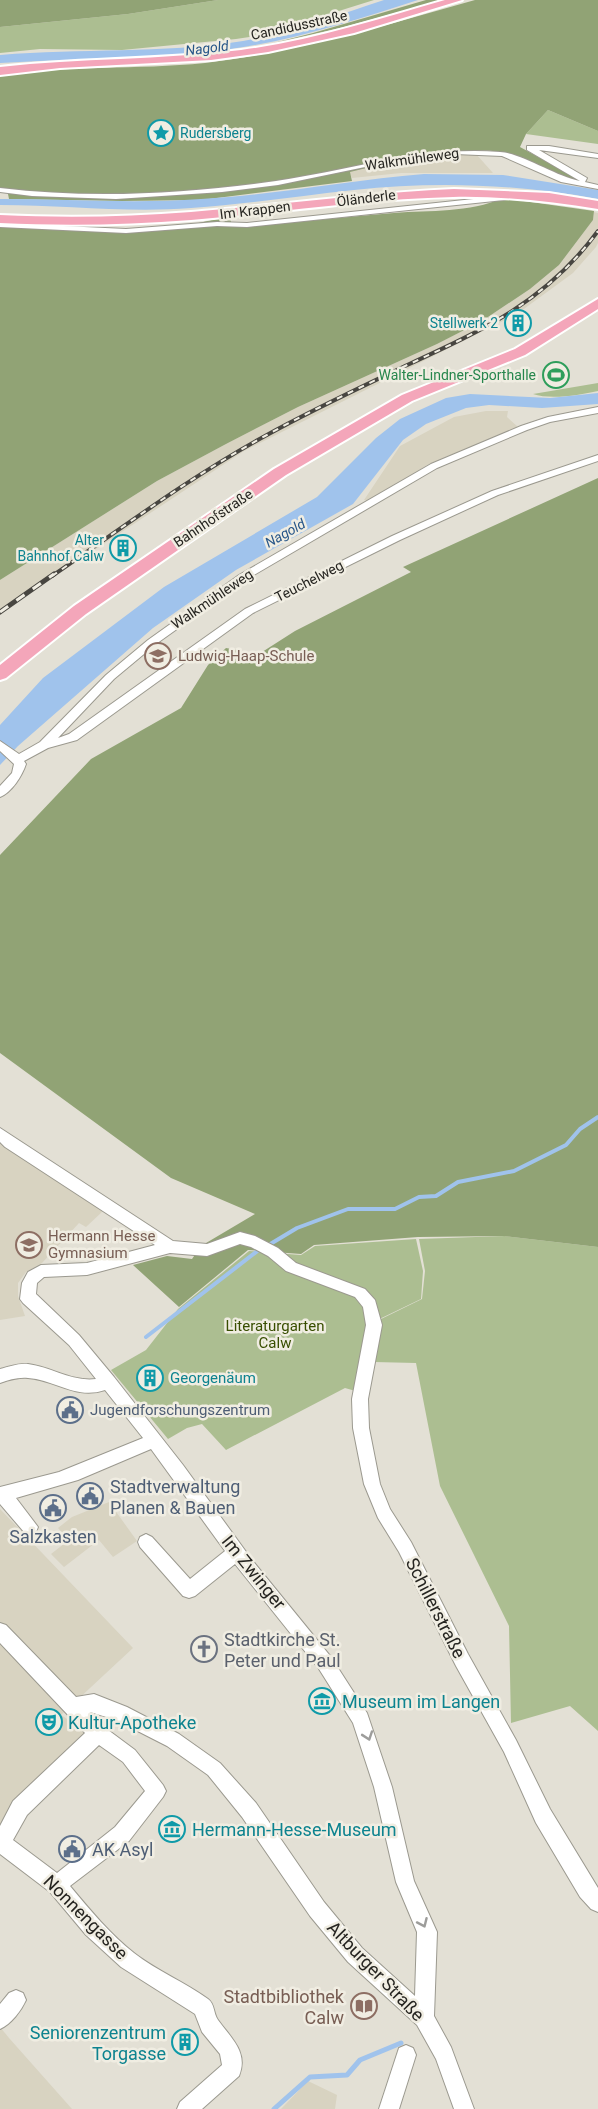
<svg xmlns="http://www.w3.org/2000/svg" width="598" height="2109" font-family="Roboto,sans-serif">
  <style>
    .built { fill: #d8d3c1 }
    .green { fill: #acbe91 }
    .forest { fill: #91a375 }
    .water { fill: #a0c3ec }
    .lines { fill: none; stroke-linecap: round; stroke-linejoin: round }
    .stream-far1 { stroke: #a0c3ec; stroke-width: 4 }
    .stream { stroke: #a0c3ec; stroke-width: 5 }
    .street-casing { stroke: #9b998f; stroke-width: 2 }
    .primary-casing { stroke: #fff; stroke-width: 4 }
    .street { fill: #fff; fill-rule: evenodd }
    .primary { fill: #f4a6ba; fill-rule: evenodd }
    .rail-far1-casing { stroke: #484641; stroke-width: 4 }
    .rail-casing { stroke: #484641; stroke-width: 5 }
    .rail-far1 { stroke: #f0ede2; stroke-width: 2; stroke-dasharray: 6; stroke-linecap: butt }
    .rail { stroke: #f0ede2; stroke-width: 3; stroke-dasharray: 10; stroke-linecap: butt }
    .oneway { stroke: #9d9d9b }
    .labels { text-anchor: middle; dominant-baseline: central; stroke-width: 5; stroke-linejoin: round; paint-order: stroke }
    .far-street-label { font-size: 14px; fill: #262521; stroke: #f0ede2 }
    .far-water-label { font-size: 14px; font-style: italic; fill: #265588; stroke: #f0ede2 }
    .far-culture-label { font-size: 14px; fill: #0d838f; stroke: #f0ede2; text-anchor: end }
    .far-leisure-label { font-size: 14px; fill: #27864d; stroke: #f0ede2; text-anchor: end }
    .education-label { font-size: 15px; fill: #785e54; stroke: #f0ede2; text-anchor: start }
    .park-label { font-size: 15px; fill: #384e00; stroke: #f0ede2 }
    .culture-label { font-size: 15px; fill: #0d838f; stroke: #f0ede2; text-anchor: start }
    .service-label { font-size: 15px; fill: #4e5e75; stroke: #f0ede2; text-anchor: start }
    .near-service-label { font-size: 18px; fill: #4e5e75; stroke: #f0ede2; text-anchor: start }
    .near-street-label { font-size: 18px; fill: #262521; stroke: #f0ede2 }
    .near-worship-label { font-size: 18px; fill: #5b616d; stroke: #f0ede2; text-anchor: start }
    .near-culture-label { font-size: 18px; fill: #0d838f; stroke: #f0ede2; text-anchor: start }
    .near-education-label { font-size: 18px; fill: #785e54; stroke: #f0ede2; text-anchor: end }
  </style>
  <rect width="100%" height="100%" fill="#e3e0d5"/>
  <g class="built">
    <path d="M456,153l20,1 17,19h-92l-49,5 -3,-6 20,-6z"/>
    <path d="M594,212l4,1v30l-2,4 -23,26 -56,41 -273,137 -228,151 -16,13v-35l157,-99 69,-37 72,-37 139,-63 45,-23 48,-32 29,-24 34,-45z"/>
    <path d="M486,411h22l-1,6 11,10 -91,38 -56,36 -7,-1 36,-54 54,-29z"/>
    <path d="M0,1143l103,68 -17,16 -7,-4 -37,40 -16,9 -8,11v13l7,20 -25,4z"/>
    <path d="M109,1502l28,39 -24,16 -14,-17 -35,27 -13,-13 18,-14 -11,-12 14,-11z"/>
    <path d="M0,1509l133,139 -72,67 39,26 -69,66 -31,42z"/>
    <path d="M0,2027l9,11 63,71h-72z"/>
    <path d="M308,2081l29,14 -2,14h-54z"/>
  </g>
  <g class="green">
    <path d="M218,0h156l-112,35 -26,4 -114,11 -82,-1 -40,4v-26l128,-13z"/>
    <path d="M548,110l50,21v13l-72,-10z"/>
    <path d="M598,383v8c-19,4 -47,9 -65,3z"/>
    <path d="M504,1236l94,11v484l-28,-25 -59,17 -2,-97 -69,-140 -24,-123 -42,-1 5,-42 43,-21 3,-28 -6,-32z"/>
    <path d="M416,1239l7,32 -2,28 -54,26 -8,67 -14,-4 -119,62 -24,-26 -15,4 -19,11 -57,-69 35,-20 32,-41 71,-58 52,4 14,-9z"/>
  </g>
  <g class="forest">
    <path d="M0,0h218l-90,14 -128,13z"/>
    <path d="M426,0h17l-99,27 -74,17 43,-11z"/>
    <path d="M475,0h123v131l-50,-21 -22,24 -6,13 60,33c-36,-1 -63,-34 -105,-29l-1,3c-42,-2 -86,9 -124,18l2,9 -151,19 -79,1 -113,-2 -2,-10 -7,-1v-113c68,-10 137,-5 205,-12 92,-11 181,-38 270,-63z"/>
    <path d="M503,198l91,13 -1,9 -34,45 -29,24 -48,32 -45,23 -139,63 -72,37 -69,37 -157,99v-354l114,4 63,-2 52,-12 4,11c54,-3 108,-10 161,-14 37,-3 75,0 109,-15z"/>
    <path d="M598,478v769l-95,-11 -85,1 -104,8 -13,9 -53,-4 -69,57 -46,-42 34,-9 25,3 9,-13 54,-32 -84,-36 -171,-125v-198l91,-96 90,-51 27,-43 18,-17 33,6 36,-23 116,-59 -8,-5z"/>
  </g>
  <g class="water">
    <path d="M384,0h34c-59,19 -120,39 -181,48 -78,13 -158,10 -237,15v-8c81,-7 161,-1 243,-14 48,-8 95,-26 141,-41z"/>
    <path d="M424,174l79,1 95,15v9c-81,-15 -163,-18 -244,-9 -55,6 -109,14 -163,18 -63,5 -128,-3 -191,-3v-6c67,0 134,5 201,0 75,-4 148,-19 223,-25z"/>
    <path d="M598,393v11l-56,4 -53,-3 -23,3 -40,16 -23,16 -50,64 -117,66 -83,58 -135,118 -18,19v-40l43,-47 121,-91 153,-90 59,-59 24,-19 46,-21 24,-4 80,4z"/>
  </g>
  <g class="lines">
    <g class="stream-far1">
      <path d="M267,1246l30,-18 51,-19h47l24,-12 17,-1 22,-14 56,-11 52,-26 14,-16 18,-12"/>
      <path d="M146,1337l114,-88"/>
    </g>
    <path class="stream" d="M274,2109l36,-32 37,-2 13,-15 41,-17"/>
    <defs>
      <g id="street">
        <path d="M530,146h19l49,8v4l-59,-8 48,28 -2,4 13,3v4l-37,-7 -59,-26 -47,-2 -90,13 -87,18 -56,7 -106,7 -84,-3 -32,-4v-4c91,11 185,6 276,-7 76,-11 144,-35 224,-29 21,1 55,24 80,29l-53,-31v-4z"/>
        <path d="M510,192l4,2 -10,6 -257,27 -30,-1 -91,7 -126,-6v-4l126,6 91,-7 30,1 255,-27z"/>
        <path d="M598,407v6l-48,9 -23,8 -90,38 -190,111 -91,65 -42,35 -56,59 11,-4 176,-125 147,-73 100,-45 106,-36v6l-100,34 -98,45 -147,73 -176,127 -29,8 -24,13 2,3c-4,12 -14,28 -26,33v-11l12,-13 2,-9 -14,-13v-10l19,13 21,-12 66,-67 42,-35 91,-65 192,-111 90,-38 27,-9z"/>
        <path d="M0,1128l173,113 34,3 33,-12 15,4 23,12 18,15 69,26 10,11 7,25 -14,74 1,29 11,56 10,25 21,33 57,112 48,86 34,69 48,79v24l-7,-3 -11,-12 -44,-74 -32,-71 -48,-86 -57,-114 -21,-34 -14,-34 -11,-56 -1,-29 14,-74 -3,-18 -8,-10 -69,-26 -18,-15 -17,-9 -11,-3 -33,12 -37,-3 -83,22 -43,2 -7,6 -1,11 43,41 35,42 69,88 69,95 79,97 36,56 25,74 22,94 23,51 -3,84 17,31 23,62h-20l-18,-50 -19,-34 -69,-63 -38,-46 -68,-99 -34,-42 -41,-29 -51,-26 -26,-8 14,15 31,23 28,35 3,6 -3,6 -34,44 -59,45c20,24 40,48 64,67 23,18 51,29 74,46 7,5 5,14 10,21 12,17 31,32 21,56l-37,33h-25l3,-7 42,-37 -2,-11 -18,-22 -7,-18 -74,-47 -35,-32 -36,-43 -50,-38v-28l13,-25 72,-68 -85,-90v-20l6,2 70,72 18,-3 33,13 52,27 41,29 36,40 68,99 38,46 53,48 2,-64 -21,-50 -22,-95 -21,-64 -34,-54 -84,-105 -40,32 -6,2 -6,-2 -43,-49 -2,-5 2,-5 6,-3 6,3 38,42 35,-28 -74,-102 -73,31 -62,18 22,29 -2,5 -6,3 -6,-3 -24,-28v-17l59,-15 84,-34 -38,-48c-29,10 -49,-10 -77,-12 -10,-1 -19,2 -28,5v-14c9,-2 18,-6 28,-5 24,3 43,18 68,15l-27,-34 -46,-42 -3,-4 2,-16 6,-11 13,-7 46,-2 68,-18 -150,-98 -5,-5zM99,1745l24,17 22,29 -30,36 -58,46 -44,-33 14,-25z"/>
        <path d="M16,1990l7,3 3,7c-5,11 -15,24 -26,29v-25l9,-11z"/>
        <path d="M406,2045l7,3 3,7 -17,54h-20l20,-61z"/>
      </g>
      <g id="primary">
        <path d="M445,0h17l-108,33 -86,19 -57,8 -151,8 -60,7v-8c80,-9 161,-7 241,-17 70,-9 137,-31 204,-50z"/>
        <path d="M454,189l95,4 49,8v8c-48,-8 -96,-13 -145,-12 -88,2 -175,16 -262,23 -64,5 -127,6 -191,3v-8c64,3 127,2 191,-3 88,-7 175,-19 263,-23z"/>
        <path d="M598,299v10l-73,46 -113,46 -126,74 -200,139 -80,64 -6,2v-15l74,-59 200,-137 128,-74 113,-46z"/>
      </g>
    </defs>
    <use href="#street" class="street-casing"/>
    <use href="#primary" class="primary-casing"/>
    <use href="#street" class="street"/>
    <use href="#primary" class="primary"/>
    <defs>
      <path id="rail-far1" d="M52,576c70,-48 138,-99 213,-140 45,-25 92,-47 138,-69 78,-36 143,-65 195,-136"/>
      <path id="rail" d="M0,612l54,-38"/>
    </defs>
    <use href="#rail-far1" class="rail-far1-casing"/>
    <use href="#rail" class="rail-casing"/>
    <use href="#rail-far1" class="rail-far1"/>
    <use href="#rail" class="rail"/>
  </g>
  <defs><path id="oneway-chevron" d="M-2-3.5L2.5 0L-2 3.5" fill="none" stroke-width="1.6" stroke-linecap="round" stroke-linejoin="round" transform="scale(1.5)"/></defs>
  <g class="oneway">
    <use href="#oneway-chevron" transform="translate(368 1736) rotate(71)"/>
    <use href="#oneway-chevron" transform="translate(423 1923) rotate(66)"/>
  </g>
  <defs>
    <symbol id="sight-ring" viewBox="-11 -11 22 22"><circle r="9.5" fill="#f0ede2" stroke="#0f9aa8" stroke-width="1.5"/><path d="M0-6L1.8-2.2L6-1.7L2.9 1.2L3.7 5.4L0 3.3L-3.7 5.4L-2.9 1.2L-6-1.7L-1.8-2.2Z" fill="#0f9aa8"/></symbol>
    <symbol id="building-ring" viewBox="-11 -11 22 22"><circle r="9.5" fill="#f0ede2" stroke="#0f9aa8" stroke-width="1.5"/><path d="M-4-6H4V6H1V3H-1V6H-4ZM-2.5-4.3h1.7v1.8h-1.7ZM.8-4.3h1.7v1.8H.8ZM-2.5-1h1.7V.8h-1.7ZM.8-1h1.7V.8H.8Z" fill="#0f9aa8"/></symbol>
    <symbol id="stadium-ring" viewBox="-11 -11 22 22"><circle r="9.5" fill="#f0ede2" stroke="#2e9e5b" stroke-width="1.5"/><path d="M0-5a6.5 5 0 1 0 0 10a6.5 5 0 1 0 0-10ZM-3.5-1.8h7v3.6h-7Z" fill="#2e9e5b"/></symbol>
    <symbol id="school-ring" viewBox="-11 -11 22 22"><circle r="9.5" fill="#f0ede2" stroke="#8d6e63" stroke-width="1.5"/><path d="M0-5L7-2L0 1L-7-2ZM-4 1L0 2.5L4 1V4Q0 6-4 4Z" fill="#8d6e63"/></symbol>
    <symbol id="civic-ring" viewBox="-11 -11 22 22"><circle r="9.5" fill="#f0ede2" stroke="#5c6f8a" stroke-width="1.5"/><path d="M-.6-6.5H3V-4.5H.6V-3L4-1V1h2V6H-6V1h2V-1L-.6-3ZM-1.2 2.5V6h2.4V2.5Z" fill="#5c6f8a"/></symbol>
    <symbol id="church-ring" viewBox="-11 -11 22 22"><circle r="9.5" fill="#f0ede2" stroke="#6b7280" stroke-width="1.5"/><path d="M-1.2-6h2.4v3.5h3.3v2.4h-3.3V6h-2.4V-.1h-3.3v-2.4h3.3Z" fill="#6b7280"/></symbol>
    <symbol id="museum-ring" viewBox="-11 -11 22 22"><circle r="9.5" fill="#f0ede2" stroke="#0f9aa8" stroke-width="1.5"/><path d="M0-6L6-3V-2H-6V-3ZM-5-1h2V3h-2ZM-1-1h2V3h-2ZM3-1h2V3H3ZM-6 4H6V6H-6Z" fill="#0f9aa8"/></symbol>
    <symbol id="theatre-ring" viewBox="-11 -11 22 22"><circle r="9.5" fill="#f0ede2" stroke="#0f9aa8" stroke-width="1.5"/><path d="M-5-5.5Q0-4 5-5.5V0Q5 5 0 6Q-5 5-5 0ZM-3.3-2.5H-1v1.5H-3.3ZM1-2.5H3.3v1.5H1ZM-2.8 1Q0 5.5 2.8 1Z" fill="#0f9aa8"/></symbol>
    <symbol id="library-ring" viewBox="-11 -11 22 22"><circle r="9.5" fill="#f0ede2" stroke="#8d6e63" stroke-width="1.5"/><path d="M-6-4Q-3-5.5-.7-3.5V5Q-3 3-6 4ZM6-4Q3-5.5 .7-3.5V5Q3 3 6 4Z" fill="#8d6e63"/></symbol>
  </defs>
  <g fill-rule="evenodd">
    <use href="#sight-ring" x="146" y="118" width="30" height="30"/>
    <use href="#building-ring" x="503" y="308" width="30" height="30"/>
    <use href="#stadium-ring" x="541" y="360" width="30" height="30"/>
    <use href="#building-ring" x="108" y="533" width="30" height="30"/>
    <use href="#school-ring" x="143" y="641" width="30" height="30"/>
    <use href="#school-ring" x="14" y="1230" width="30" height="30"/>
    <use href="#building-ring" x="135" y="1363" width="30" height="30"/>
    <use href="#civic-ring" x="55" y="1395" width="30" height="30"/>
    <use href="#civic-ring" x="75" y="1481" width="30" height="30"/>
    <use href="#civic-ring" x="38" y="1493" width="30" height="30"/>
    <use href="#church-ring" x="189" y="1634" width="30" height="30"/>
    <use href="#museum-ring" x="307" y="1686" width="30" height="30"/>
    <use href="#theatre-ring" x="34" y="1707" width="30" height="30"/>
    <use href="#museum-ring" x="157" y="1814" width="30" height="30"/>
    <use href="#civic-ring" x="57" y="1834" width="30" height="30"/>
    <use href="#library-ring" x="349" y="1991" width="30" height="30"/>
    <use href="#building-ring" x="170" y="2027" width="30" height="30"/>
  </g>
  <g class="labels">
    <g class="far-street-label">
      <text transform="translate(299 25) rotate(-12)">Candidusstraße</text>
      <text transform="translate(412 159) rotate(-8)">Walkmühleweg</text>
      <text transform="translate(366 198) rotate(-7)">Öländerle</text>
      <text transform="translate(255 210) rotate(-7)">Im Krappen</text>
      <text transform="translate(213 518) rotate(-34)">Bahnhofstraße</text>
      <text transform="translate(309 581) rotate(-27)">Teuchelweg</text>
      <text transform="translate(212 599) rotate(-34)">Walkmühleweg</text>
    </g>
    <g class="far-water-label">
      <text transform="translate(207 48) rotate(-7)">Nagold</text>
      <text transform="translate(285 533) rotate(-29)">Nagold</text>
    </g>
    <g class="far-culture-label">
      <text x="180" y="133" text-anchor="start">Rudersberg</text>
      <text x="498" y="323">Stellwerk 2</text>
      <text x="104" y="540">Alter<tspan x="104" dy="16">Bahnhof Calw</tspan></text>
    </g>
    <g class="far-leisure-label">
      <text x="536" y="375">Walter-Lindner-Sporthalle</text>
    </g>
    <g class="education-label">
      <text x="178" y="656">Ludwig-Haap-Schule</text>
      <text x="48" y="1236">Hermann Hesse<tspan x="48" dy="17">Gymnasium</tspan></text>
    </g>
    <g class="park-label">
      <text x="275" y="1326">Literaturgarten<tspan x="275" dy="17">Calw</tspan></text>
    </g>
    <g class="culture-label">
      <text x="170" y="1378">Georgenäum</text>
    </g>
    <g class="service-label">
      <text x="90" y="1410">Jugendforschungszentrum</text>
    </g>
    <g class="near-service-label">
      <text x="110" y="1486">Stadtverwaltung<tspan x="110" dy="21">Planen &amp; Bauen</tspan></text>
      <text x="53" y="1536" text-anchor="middle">Salzkasten</text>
      <text x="92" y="1849">AK Asyl</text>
    </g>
    <g class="near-street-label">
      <text transform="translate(254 1572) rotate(51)">Im Zwinger</text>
      <text transform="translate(436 1608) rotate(63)">Schillerstraße</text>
      <text transform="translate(86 1917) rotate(45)">Nonnengasse</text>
      <text transform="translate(376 1971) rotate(46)">Altburger Straße</text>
    </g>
    <g class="near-worship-label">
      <text x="224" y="1639">Stadtkirche St.<tspan x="224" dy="21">Peter und Paul</tspan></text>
    </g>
    <g class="near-culture-label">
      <text x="342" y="1701">Museum im Langen</text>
      <text x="68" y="1722">Kultur-Apotheke</text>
      <text x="192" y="1829">Hermann-Hesse-Museum</text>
      <text x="166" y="2032" text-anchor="end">Seniorenzentrum<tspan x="166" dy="21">Torgasse</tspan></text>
    </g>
    <g class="near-education-label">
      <text x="344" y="1996">Stadtbibliothek<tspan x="344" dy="21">Calw</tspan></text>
    </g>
  </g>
</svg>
